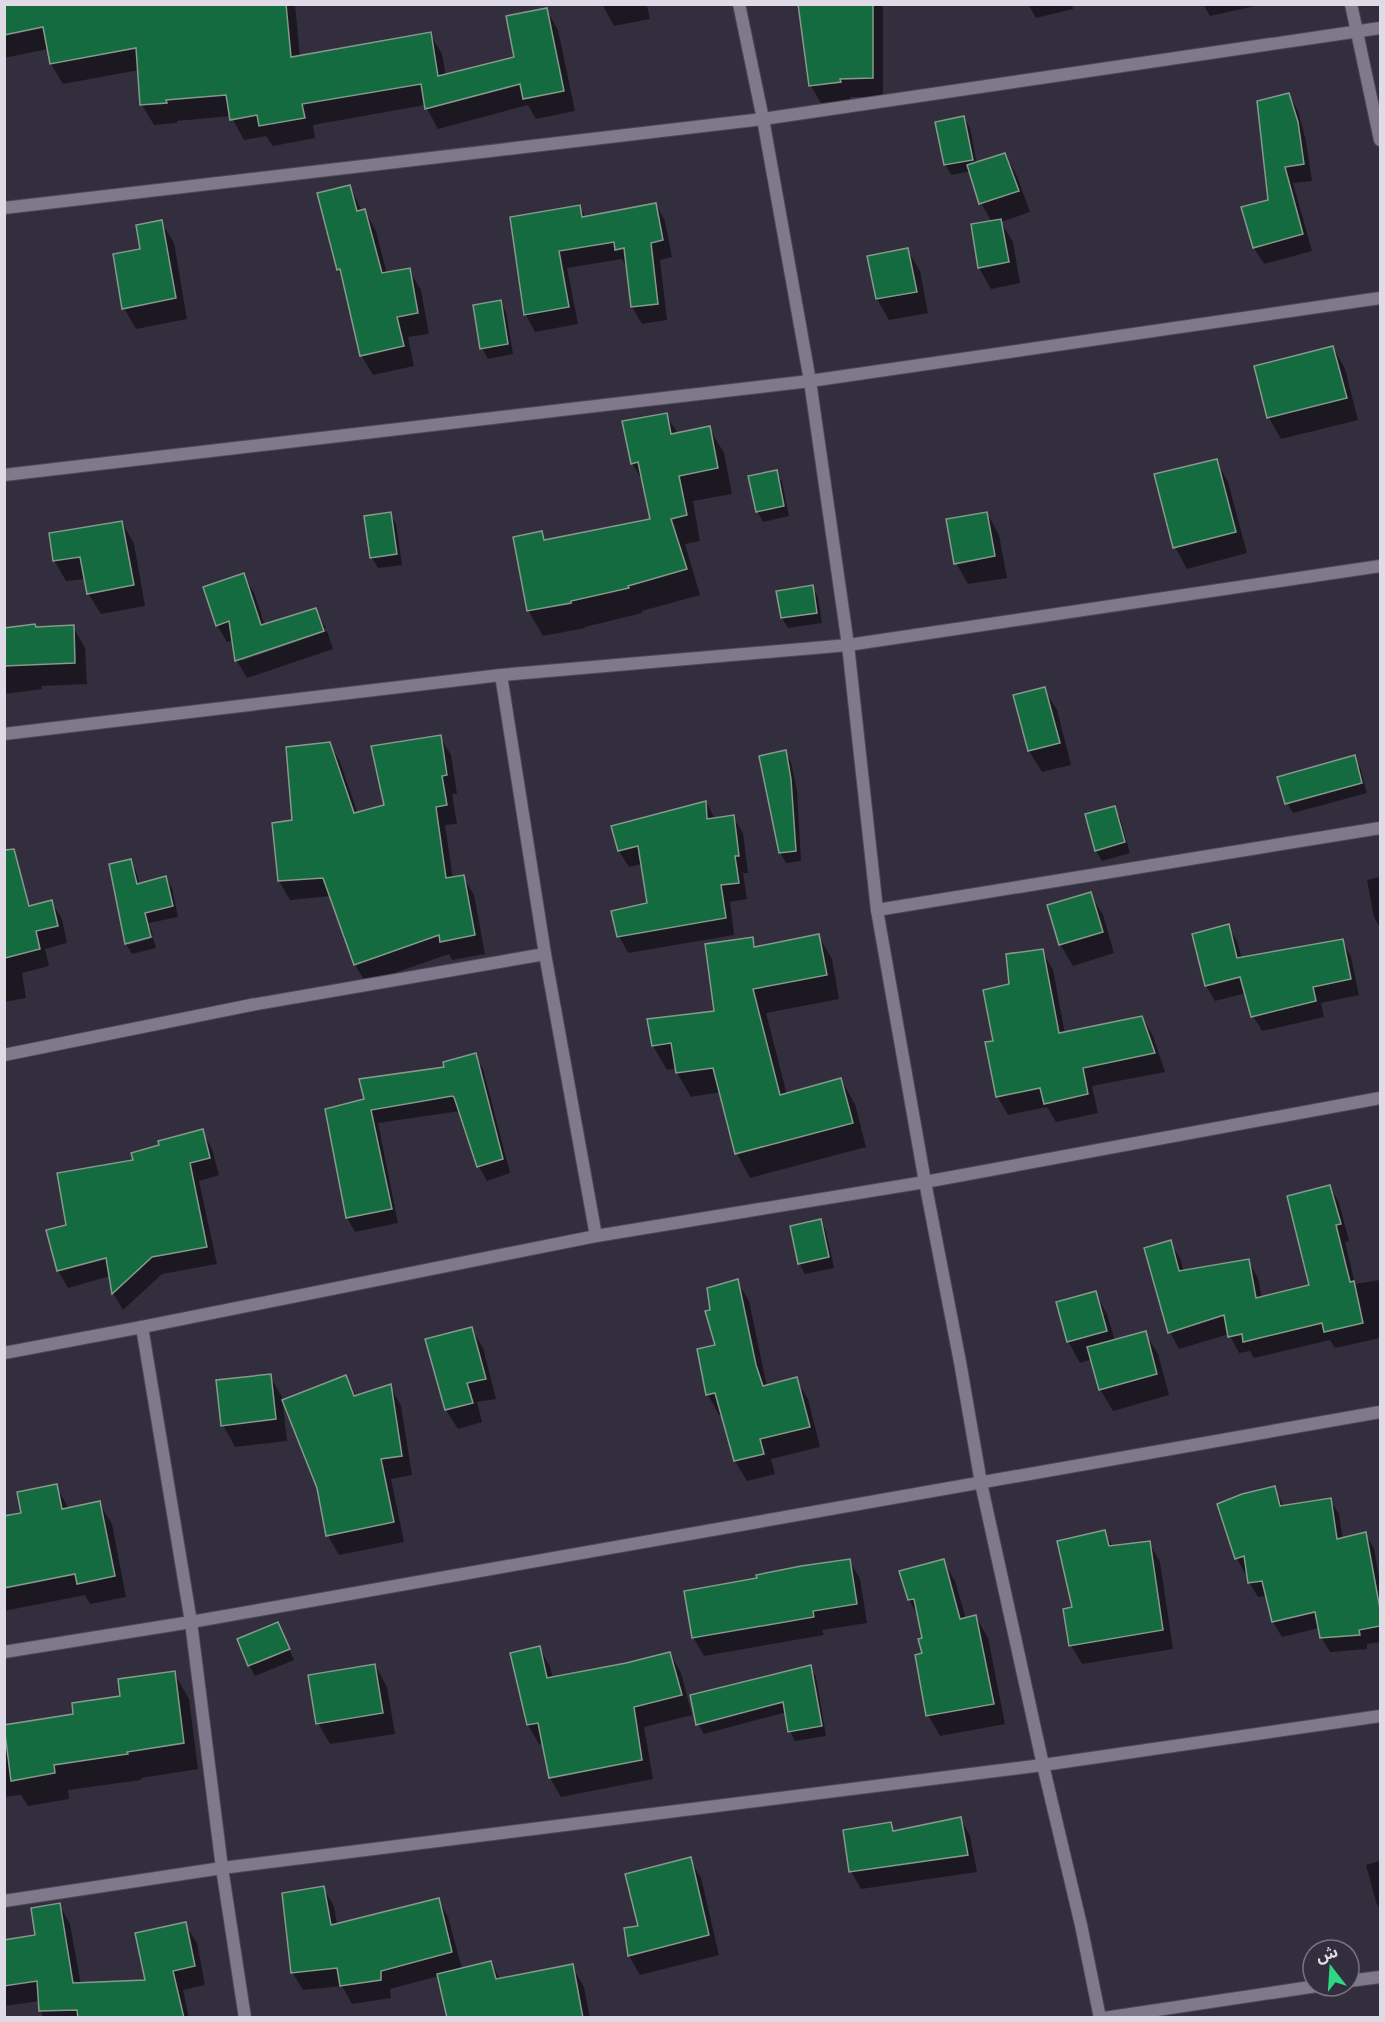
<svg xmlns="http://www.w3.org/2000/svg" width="1385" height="2022" font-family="Barlow,'Noto Sans Arabic',sans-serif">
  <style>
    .shadow { fill: #0007 }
    .building { fill: #146b40; stroke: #86998c; stroke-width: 1.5 }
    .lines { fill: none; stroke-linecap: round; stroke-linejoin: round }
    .minor-casing { stroke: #4e4956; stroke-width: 14 }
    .minor { stroke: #80798c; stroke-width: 12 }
  </style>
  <rect width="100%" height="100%" fill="#332e3e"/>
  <g class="shadow">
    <path d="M4,4h291l5,53 130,-23 12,20 4,22 70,-18 30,-49 12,21 17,81 -39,8 -8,-14 -90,24 -13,-24 -112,20 2,13 -42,8 -7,-10 -22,4 -13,-24 -54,5v2l-23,2 -12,-20 -3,-35 -76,14 -12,-20 -3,-15 -44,9z"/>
    <path d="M602,4h54l-9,2 3,13 -36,7z"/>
    <path d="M799,4h84v93h-33l1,4 -29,4 -11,-19z"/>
    <path d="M1028,4h44l1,5 -37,9z"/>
    <path d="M1203,4h61l-54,12z"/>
    <path d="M1289,94l9,17 8,30 6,40 -19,2 19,68 -48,13 -10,-16 16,-47z"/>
    <path d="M964,118l6,10 7,36 28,-10 12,22 13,36 -29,10 12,20 7,41 -29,6 -12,-21 13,-46 -11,-19 -10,-32 -20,4 -6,-11z"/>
    <path d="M350,187l12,24h3l11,20 11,43 22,-4 12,20 8,44 -21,3 6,29 -41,9 -12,-20 -17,-75 -6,-10z"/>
    <path d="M656,204l9,17 7,36 -12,3 7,60 -25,4 -10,-17 -6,-41 -4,-7 -55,9 11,56 -43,8 -9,-17 -14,-97 68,-11 6,11z"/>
    <path d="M161,222l13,21 13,76 -51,10 -12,-21z"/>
    <path d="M907,249l13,22 8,42 -39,7 -12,-21z"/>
    <path d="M500,302l6,10 7,42 -25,5 -6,-11z"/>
    <path d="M1333,347l12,22 13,51 -77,19 -12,-21 -13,-51z"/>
    <path d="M666,414l12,20 31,-6 15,25 8,41 -39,7 7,40 -15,3 15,51 -58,16v2l-57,14v1l-42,8 -15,-26 14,-77 4,8 106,-21 -8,-36 -12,-21z"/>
    <path d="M1216,460l12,22 19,71 -60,16 -12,-22z"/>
    <path d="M776,471l6,11 7,34 -26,6 -6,-11z"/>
    <path d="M987,513l12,22 8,43 -39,6 -12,-21z"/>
    <path d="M390,514l6,10 6,41 -24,3 -6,-10 -6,-41z"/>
    <path d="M122,522l12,22 11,62 -44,8 -13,-21 -2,-14 -20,2 -12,-21z"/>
    <path d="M243,575l11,18 11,33 51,-16 10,18 -85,30v3l86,-30 6,18 -86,29 -10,-17 -3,-21 -7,2 -10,-17z"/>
    <path d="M812,587l6,10 4,26 -34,5 -6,-10 -4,-26z"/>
    <path d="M73,627l12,21 2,36 -46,2 1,3 -38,5v-64z"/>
    <path d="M1044,689l13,21 14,55 -29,7 -13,-21 -14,-55z"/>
    <path d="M440,737l11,18 6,39h-5l5,30 -12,1 8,54 10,-2 11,18 11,59 -33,6 -3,-6 -83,29 -11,-18 -24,-69 -41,4 -11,-19 -5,-56 20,-4 36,-78 10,19 18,52 27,-8z"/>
    <path d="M785,752l6,10 6,29 4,70 -15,2 -6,-11z"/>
    <path d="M1354,757l6,10 7,26 -74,20 -6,-10z"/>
    <path d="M706,802l9,17 18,-2 10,16 5,40h-5l4,26 -17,3 4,33 -106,18 -9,-17 30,-32 -7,-40 -13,3 -10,-16 -6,-24z"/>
    <path d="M1114,808l6,10 10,35 -28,8 -6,-10z"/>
    <path d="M130,860l6,11 4,14 26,-7 6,10 6,29 -29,6 4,12 -25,7v3l25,-7 3,10 -24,6 -6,-10 -16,-79z"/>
    <path d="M1380,877v51l-6,-11 -7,-37z"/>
    <path d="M1090,894l13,21 11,38 -41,13 -13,-22z"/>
    <path d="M25,896l6,10 20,-5 11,18 5,24 -22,6 4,17 -27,7 4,25 -22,4v-100z"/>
    <path d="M1228,926l9,15 5,18 100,-18 9,16 8,38 -38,8 3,14 -62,14 -9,-15 -7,-23 -31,8 -9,-15z"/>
    <path d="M818,935l14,24 7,40 -73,14 21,82 54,-15 14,24 11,43 -116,31 -13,-24 -16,-62 -30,5 -14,-24v-5l-10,2 -14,-24 -4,-26 67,-8 36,-73 5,9z"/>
    <path d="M1042,951l11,19 12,64 77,-17 11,19 12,36 -73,14 6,27 -42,9 -9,-15 -39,8 -11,-19 -3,-54z"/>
    <path d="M475,1055l8,14 27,104 -23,8 -8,-14 -19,-56 -82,12 20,100 -43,9 -8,-14 -21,-108 40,-10z"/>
    <path d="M202,1131l10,18 7,26 -20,6 18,83 -55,10 -39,36 -10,-17 -3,-17 -42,12 -10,-17 10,-45 67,-64 26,-16z"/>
    <path d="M1330,1186l9,17 10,38 -4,1 10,42 25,-4v58l-45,10 -5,-8 -76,18 -4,-7 -11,2 -10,-19 -50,15 -9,-17v-90l10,16 4,14 64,-11 10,17 4,21 49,-13z"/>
    <path d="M821,1221l5,10 8,37 -29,6 -6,-11z"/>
    <path d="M737,1281l12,20 18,86 29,-8 12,20 12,48 -49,12 4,15 -28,7 -12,-20 -12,-47 -4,1 -11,-20 -10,-45 19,-4 -6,-35z"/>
    <path d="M1095,1293l12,21 8,27 30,-8 13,21 11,41 -56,16 -13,-22 -8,-30 -12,4 -12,-22z"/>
    <path d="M471,1328l12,20 13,51 -19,3 5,20 -24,7 -12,-19 -19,-70z"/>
    <path d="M270,1376l12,21 5,44 -52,6 -12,-22z"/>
    <path d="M346,1377l11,20 33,-11 11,20 11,69 -21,4 13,63 -65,13 -11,-19 -10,-48z"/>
    <path d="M56,1486l13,23 30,-6 13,21 14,73 -36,7 -5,-9 -81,16v-93l18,-4z"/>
    <path d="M1274,1487l10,20 46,-7 9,14 4,26 22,-6 9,14 6,36v58l-13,2v5l-37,3 -9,-15 -2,-9 -37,9 -9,-15 -6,-26 -9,1 -9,-15 -1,-9h-3l-8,-14 -18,-54z"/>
    <path d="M1104,1531l9,16 36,-5 11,20 13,87 -91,15 -11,-19 3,-36z"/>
    <path d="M849,1560l11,19 7,44 -45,7 2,5 -120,21 -11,-19z"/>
    <path d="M943,1561l12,20 11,38 10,-2 12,21 17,86 -65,12 -12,-21 -4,-76 -5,-21 -10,-18z"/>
    <path d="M278,1624l16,36 -39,16 -6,-11z"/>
    <path d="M539,1647l11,20 3,11 73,-13 44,-12 11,20 11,42 -48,12 9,52 -92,18 -11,-19 -7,-35 -4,1 -11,-19z"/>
    <path d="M375,1665l12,22 8,47 -65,10 -12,-21z"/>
    <path d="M810,1667l6,10 10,59 -31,5 -5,-10 -3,-19 -83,22 -6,-10z"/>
    <path d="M174,1673l15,26 9,70 -57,9v2l-73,10 1,9 -41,7 -7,-11 -17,2v-71l71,-10 47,-19z"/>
    <path d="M960,1818l10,18 7,36 -116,17 -10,-18 40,-47 4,8z"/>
    <path d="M690,1859l11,19 18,77 -79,20 -11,-19 11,-28z"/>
    <path d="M1380,1861v49l-4,-8 -10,-37z"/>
    <path d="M323,1888l11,18 3,19 101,-26 10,18 14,52 29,-7 9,17 72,-13 12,21 6,31h-141l-10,-42 -49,13 1,9 -39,6 -10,-18 -39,4 -11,-18z"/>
    <path d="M59,1904l11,20 11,61 11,33h-48l-4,-8v-9l-36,5v-65l33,-5z"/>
    <path d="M185,1924l12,19 8,42 -22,5 6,28h-44l2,-37z"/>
  </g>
  <g class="building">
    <path d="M4,4h282l5,53 140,-25 7,44 76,-19 -8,-41 41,-8 17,83 -41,8 -3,-15 -95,25 -4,-25 -119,20 3,14 -46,8 -2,-11 -27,5 -4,-25 -60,5 1,3 -27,2 -4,-57 -86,16 -7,-37 -39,8z"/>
    <path d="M798,4h75v74l-33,1 1,3 -32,4z"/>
    <path d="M1289,93l9,29 6,42 -19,3 18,67 -50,14 -12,-41 27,-7 -11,-99z"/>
    <path d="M964,116l9,44 -29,5 -9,-43z"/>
    <path d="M1005,153l14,38 -40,13 -12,-39z"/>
    <path d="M350,185l7,26 8,-2 17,64 28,-5 8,45 -21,4 7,29 -44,10 -20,-87 -3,1 -20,-77z"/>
    <path d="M656,203l7,37 -12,3 7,61 -27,3 -7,-59 -9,2 -1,-8 -55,9 10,56 -45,8 -14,-98 70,-12 2,12z"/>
    <path d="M1001,219l8,43 -31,6 -7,-44z"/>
    <path d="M162,220l14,78 -54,11 -9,-55 27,-5 -4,-24z"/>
    <path d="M908,248l9,44 -41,7 -9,-43z"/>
    <path d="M501,300l7,44 -28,5 -7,-44z"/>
    <path d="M1333,346l14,52 -80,20 -13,-52z"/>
    <path d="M667,413l4,21 39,-8 8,42 -39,8 8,39 -16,4 16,50 -59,17 1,2 -58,13v2l-44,8 -14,-74 29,-6 2,9 106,-21 -12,-57 -7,2 -9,-43z"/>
    <path d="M1217,459l19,73 -63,16 -19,-74z"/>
    <path d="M777,470l7,36 -28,6 -8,-36z"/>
    <path d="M391,512l6,42 -27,4 -6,-42z"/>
    <path d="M987,512l8,44 -41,8 -8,-45z"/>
    <path d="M122,521l12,64 -47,9 -7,-37 -27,4 -4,-28z"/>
    <path d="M244,573l17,52 55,-17 8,23 -89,30 -6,-40 -13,5 -13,-39z"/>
    <path d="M813,585l4,28 -36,5 -5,-27z"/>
    <path d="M35,624l1,3 38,-2 1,38 -71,3v-38z"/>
    <path d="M1045,687l15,56 -32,8 -15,-56z"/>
    <path d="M441,735l6,40 -5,1 5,29 -11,2 10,71 18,-3 11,60 -35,7 -1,-7 -85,30 -31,-87 -45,3 -6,-58 20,-3 -6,-73 44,-5 24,71 30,-8 -13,-59z"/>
    <path d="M786,750l5,29 5,72 -17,2 -20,-97z"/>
    <path d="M1355,755l7,28 -77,21 -8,-27z"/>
    <path d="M706,801l1,18 27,-4 5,41h-4l4,27 -18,2 5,33 -109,19 -6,-26 36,-8 -9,-57 -20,5 -7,-25z"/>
    <path d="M1115,806l10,36 -30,9 -10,-37z"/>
    <path d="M14,849l15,57 23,-6 6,26 -22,5 4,18 -35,9v-108z"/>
    <path d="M131,859l6,25 29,-8 7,30 -28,7 6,24 -26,7 -16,-80z"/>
    <path d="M1091,892l12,40 -44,13 -12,-40z"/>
    <path d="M1229,924l8,34 106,-19 8,40 -38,8 3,14 -65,16 -11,-40 -35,9 -13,-52z"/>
    <path d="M819,934l8,41 -74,14 27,106 61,-17 12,45 -118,31 -22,-86 -37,5 -5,-30 -19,3 -5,-27 67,-8 -9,-67 48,-7 1,10z"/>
    <path d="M1043,949l16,84 83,-17 13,37 -72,15 5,26 -44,10 -4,-16 -44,9 -11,-55 8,-1 -10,-51 26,-6 -3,-30z"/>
    <path d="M476,1053l27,106 -26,8 -23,-70 -2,-1 -81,14 21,99 -46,9 -21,-109 39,-10 -5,-20 85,-12 -1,-5z"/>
    <path d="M203,1129l7,29 -20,5 17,84 -55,10 -40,37 -6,-36 -49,13 -11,-41 20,-5 -9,-52 76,-13 -2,-7 28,-8 -1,-4z"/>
    <path d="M1330,1185l11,39 -5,1 14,57 4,-1 9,42 -39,9 -2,-9 -79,19 -1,-8 -14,3 -4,-22 -56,18 -24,-85 27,-8 8,31 70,-12 7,39 53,-13 -22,-89z"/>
    <path d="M821,1219l8,38 -31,7 -8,-38z"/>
    <path d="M738,1279l18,86 7,21 34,-9 13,50 -50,12 4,15 -30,7 -19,-68 -9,2 -9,-46 18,-4 -10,-34 5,-1 -3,-22z"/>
    <path d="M1096,1291l11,40 -40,11 -11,-40z"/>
    <path d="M472,1327l14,52 -19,4 6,20 -28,7 -20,-71z"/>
    <path d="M1146,1331l11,43 -58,16 -12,-43z"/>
    <path d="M271,1374l5,45 -55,7 -5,-46z"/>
    <path d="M346,1375l8,21 37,-12 11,72 -21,3 13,63 -68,14 -9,-48 -35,-88z"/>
    <path d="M57,1484l5,25 38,-8 15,75 -38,8 -2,-10 -71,14v-72l17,-3 -4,-21z"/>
    <path d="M1275,1486l5,20 51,-8 6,41 29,-7 14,77v17l-21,4 1,5 -40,3 -5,-26 -43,10 -10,-41 -14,2 -4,-27 -9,3 -18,-55 25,-10z"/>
    <path d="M1105,1530l4,16 41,-5 13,89 -94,16 -6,-37 9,-2 -15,-66z"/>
    <path d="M850,1559l7,45 -44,7 1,6 -122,21 -8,-47 73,-13 -1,-3 45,-9z"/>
    <path d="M944,1559l16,60 16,-4 18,89 -68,12 -11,-61 7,-2 -4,-14 4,-1 -8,-39 -6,1 -9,-29z"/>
    <path d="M278,1622l12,27 -42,17 -11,-27z"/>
    <path d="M540,1646l7,32 79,-15 44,-11 12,43 -48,12 8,53 -93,18 -11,-55 -11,2 -17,-72z"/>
    <path d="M375,1664l8,49 -67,11 -8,-49z"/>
    <path d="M811,1665l11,61 -34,6 -5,-30 -87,23 -6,-30z"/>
    <path d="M175,1671l9,72 -57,9 1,2 -74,11 1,8 -44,8 -7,-56 69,-11 -1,-11 48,-7 -2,-17z"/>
    <path d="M961,1817l7,38 -119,17 -6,-42 48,-8 2,9z"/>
    <path d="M691,1857l18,78 -81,21 -4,-28 14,-2 -13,-52z"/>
    <path d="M324,1886l7,39 108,-27 13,54 -71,19v9l-41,6 -3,-18 -46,5 -9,-80z"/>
    <path d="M60,1903l13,80 72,-3 -10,-47 51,-11 9,44 -22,5 11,47h-106l-1,-8 -38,1 -2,-30 -33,5v-46l31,-5 -4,-27z"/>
    <path d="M491,1961l5,18 77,-15 10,54h-136l-10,-44z"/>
  </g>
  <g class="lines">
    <defs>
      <g id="minor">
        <path d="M739,4l24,115 47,262 38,264 29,265 48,272 35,180 21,121 62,282 38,160 19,93"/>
        <path d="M1351,4l29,136"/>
        <path d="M4,208l759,-89 617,-91"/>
        <path d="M4,475l806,-94 570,-83"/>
        <path d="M501,675l44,279 51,282"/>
        <path d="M4,734l497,-59 347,-30 532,-79"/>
        <path d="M877,910l503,-82"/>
        <path d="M4,1055l247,-50 294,-51"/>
        <path d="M142,1327l49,295 31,246 23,150"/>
        <path d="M4,1353l138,-26 454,-91 329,-54 455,-84"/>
        <path d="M4,1652l187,-30 1189,-210"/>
        <path d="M4,1901l218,-33 821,-103 337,-49"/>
        <path d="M1349,1981l31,-4"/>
        <path d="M1104,2018l213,-32"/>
      </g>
    </defs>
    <use href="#minor" class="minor-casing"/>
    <use href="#minor" class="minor"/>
  </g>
  <rect width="1385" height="2022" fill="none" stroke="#dfdbe6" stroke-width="12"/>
  <g transform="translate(1331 1968) rotate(343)"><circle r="28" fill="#332e3e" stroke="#787381" stroke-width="1.5"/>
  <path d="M0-4.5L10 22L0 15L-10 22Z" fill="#2cd884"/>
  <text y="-9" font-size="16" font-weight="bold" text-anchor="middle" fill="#dfdbe6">ش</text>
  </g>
</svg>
